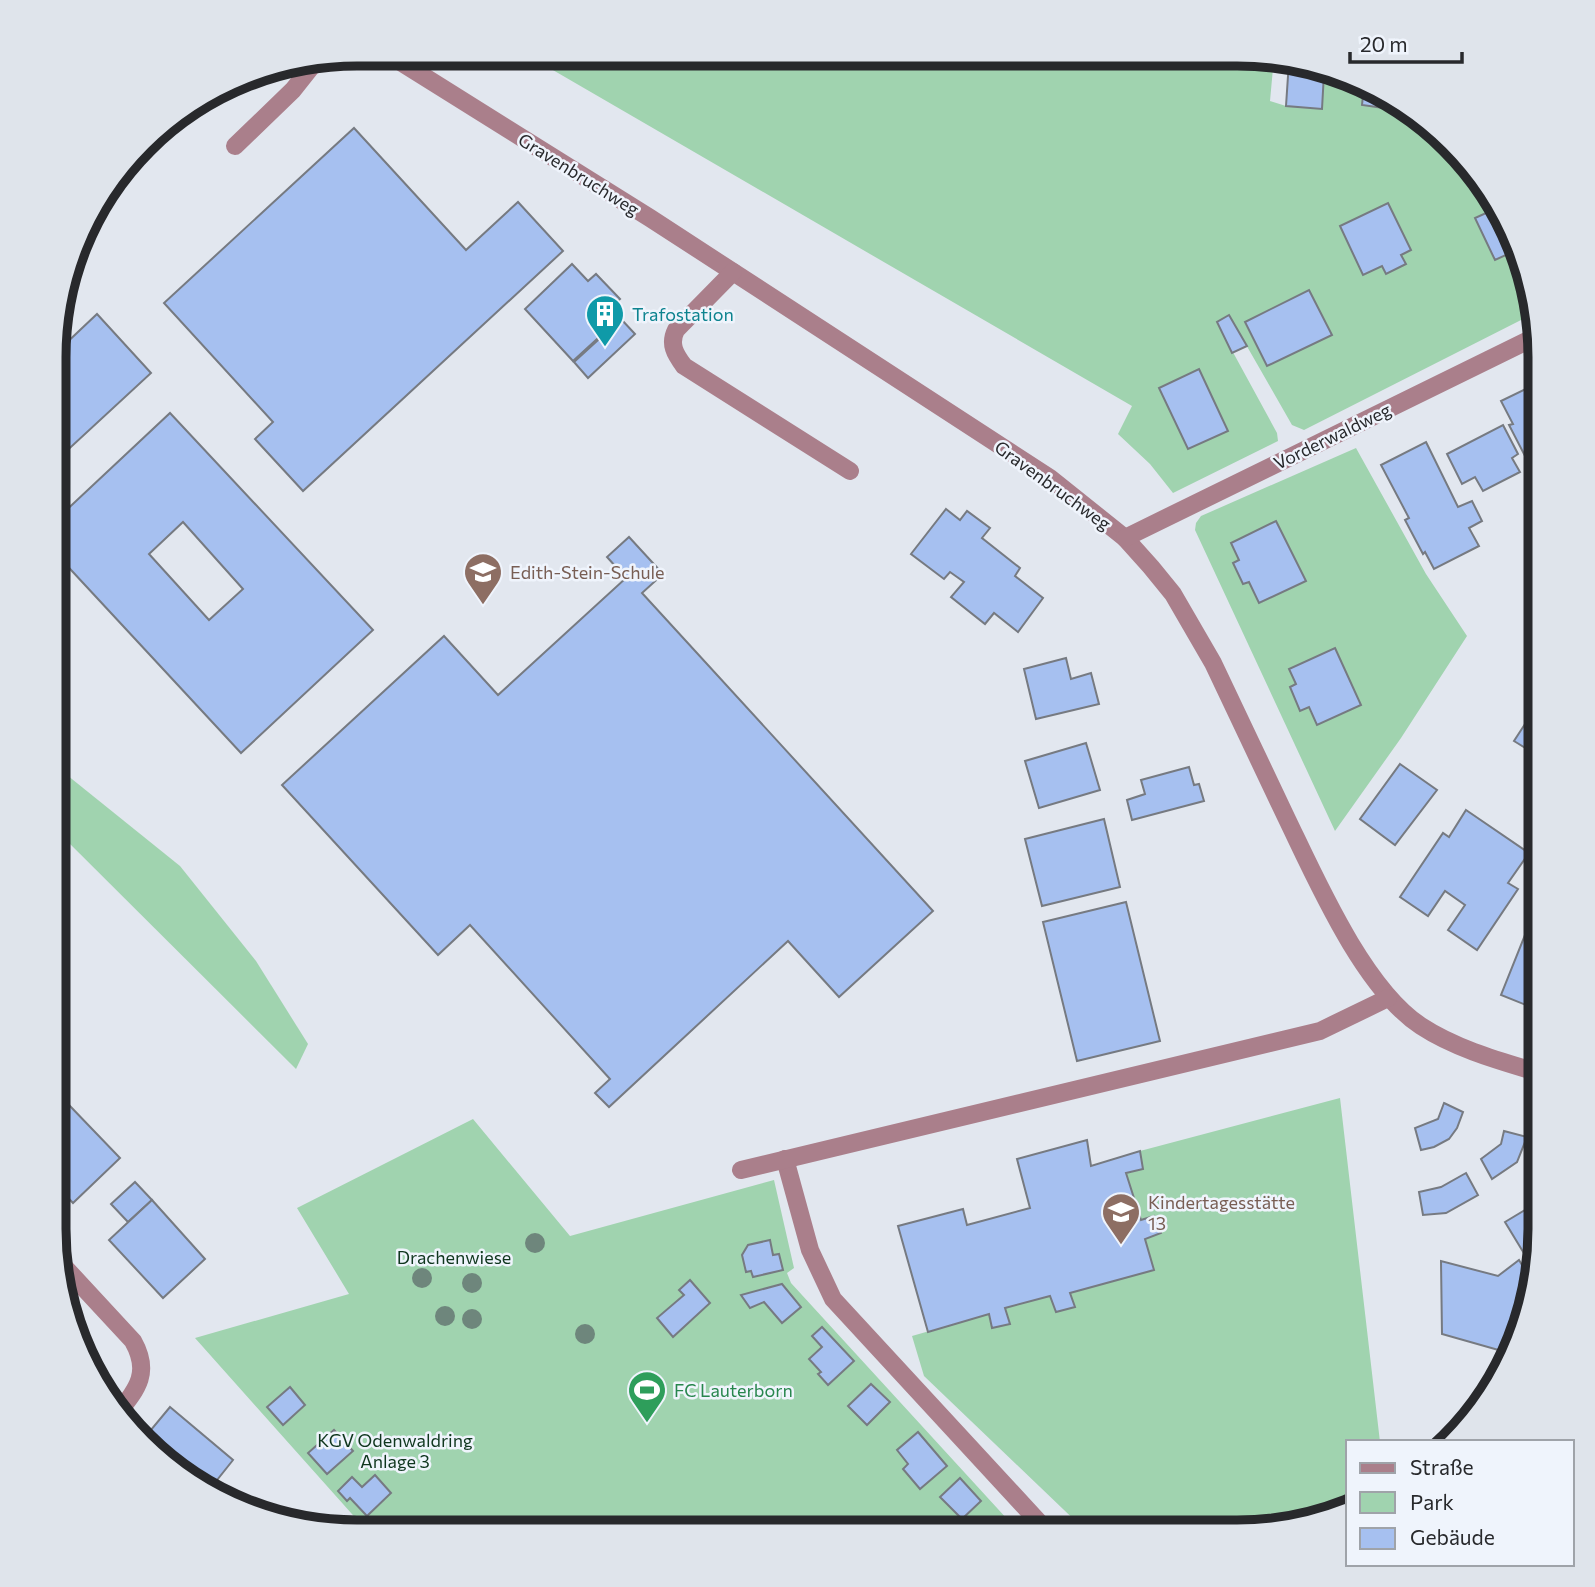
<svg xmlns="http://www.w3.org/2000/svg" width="1595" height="1587" font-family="Commissioner,sans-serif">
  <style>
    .green { fill: #a0d3af; fill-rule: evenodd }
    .building { fill: #a6c0f0; stroke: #767a81; stroke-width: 2; fill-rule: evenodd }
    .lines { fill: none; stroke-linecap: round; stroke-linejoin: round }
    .minor { stroke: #aa7f8b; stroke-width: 18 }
    .tree { fill: #6e867c }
    .labels { text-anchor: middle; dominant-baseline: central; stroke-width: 5; stroke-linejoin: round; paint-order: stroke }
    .street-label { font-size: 18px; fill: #28292c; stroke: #eff4fc }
    .culture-label { font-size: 18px; fill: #0d838f; stroke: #eff4fc; text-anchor: start }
    .education-label { font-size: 18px; fill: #785e54; stroke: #eff4fc; text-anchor: start }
    .park-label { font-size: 18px; fill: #0f361e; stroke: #eff4fc }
    .leisure-label { font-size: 18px; fill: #27864d; stroke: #eff4fc; text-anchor: start }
    .rim { fill: none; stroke: #28292c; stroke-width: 9 }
  </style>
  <rect width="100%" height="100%" fill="#e2e7ef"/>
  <g class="green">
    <path d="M527,55l747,2 -4,44 16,5 35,3 3,-36 40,14 -1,18 28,4v4l22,3 65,57 19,35 -21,10 43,31 6,11 10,53 -231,117 -12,-5 -63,-110 -12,8 60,110 1,8 -105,52 -23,-29 -32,-30 14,-28zM1388,203l23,47 -10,5 4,9 -19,9 -4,-7 -19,9 -23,-49zM1309,290l23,45 -65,31 -22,-43zM1199,369l29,61 -40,19 -29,-61z"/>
    <path d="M1356,448l70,126 41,62 -66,102 -66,93 -140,-301 1,-7 5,-7zM1276,521l30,60 -46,22 -11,-21 -6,2 -10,-21 6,-3 -8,-17zM1335,648l26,57 -44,20 -28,-56z"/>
    <path d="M57,767l123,99 76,95 52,83 -12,25 -239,-238z"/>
    <path d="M1340,1098l40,344h-32v68l-91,22h-170l-163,-156 -12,-40 77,-22 3,14 17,-4 -4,-16 45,-12 6,16 19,-5 -5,-14 84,-23 -9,-31 16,-7 -7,-16 -13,4 -15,-47 16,-4 -2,-18z"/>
    <path d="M473,1119l97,117 204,-56 20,88 -7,5 4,10 228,249h-651l-173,-194 154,-44 -52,-86z"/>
  </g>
  <g class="building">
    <path d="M1289,61l35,12 -2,36 -36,-3z"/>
    <path d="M1364,86l26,9 2,3 -1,11 -29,-4z"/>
    <path d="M1392,98l21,18 -22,-3z"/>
    <path d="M354,128l112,122 52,-48 45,49 -260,240 -48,-52 18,-17 -109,-119z"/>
    <path d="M1388,203l23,47 -10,5 5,9 -20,10 -4,-8 -19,9 -23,-49z"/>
    <path d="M1497,208l22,41 -24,11 -20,-42z"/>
    <path d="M572,264l16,17 8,-7 24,25 -9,8 9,11 -47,43 -48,-52z"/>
    <path d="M1309,290l23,45 -65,31 -22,-44z"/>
    <path d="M97,314l54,59 -92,85 1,-109z"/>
    <path d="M1229,315l18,31 -15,7 -15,-31z"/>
    <path d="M621,319l14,15 -47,44 -14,-16z"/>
    <path d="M1199,369l29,62 -40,18 -29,-61z"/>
    <path d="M1540,382v67l-15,7 -16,-31 4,-1 -12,-23z"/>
    <path d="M170,413l203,217 -132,123 -182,-196v-40zM183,522l60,67 -34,31 -60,-66z"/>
    <path d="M1503,425l15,29 -6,4 8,14 -37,19 -8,-14 -13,7 -15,-30z"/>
    <path d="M1426,442l32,65 14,-6 10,20 -13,7 10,18 -45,23 -9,-17 -2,2 -18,-34 4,-2 -28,-53z"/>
    <path d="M946,509l14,11 7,-9 23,17 -8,10 38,30 -5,8 28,22 -25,34 -24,-19 -9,11 -34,-27 13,-15 -14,-10 -6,7 -33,-25z"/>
    <path d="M1276,521l30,60 -47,22 -10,-21 -6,2 -10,-21 6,-3 -8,-17z"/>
    <path d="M629,537l34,37 -21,19 291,318 -94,86 -51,-56 -179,166 -14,-14 15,-14 -140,-154 -32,30 -156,-170 162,-149 54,59 128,-117 -19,-21z"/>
    <path d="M1335,648l26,57 -44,20 -8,-18 -9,4 -10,-24 6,-3 -7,-15z"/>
    <path d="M1066,658l5,21 20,-6 8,31 -63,15 -12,-50z"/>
    <path d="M1540,701v76l-14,-9 9,-14 -21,-13z"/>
    <path d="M1086,743l14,47 -61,18 -14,-47z"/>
    <path d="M1400,764l37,26 -42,55 -35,-26z"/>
    <path d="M1189,767l5,18 5,-1 5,17 -72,19 -5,-20 18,-6 -4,-14z"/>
    <path d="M1466,810l63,43 -21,30 10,6 -41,61 -29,-20 17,-25 -20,-14 -17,25 -28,-19 43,-64 6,4z"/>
    <path d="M1104,819l16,68 -78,19 -17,-67z"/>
    <path d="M1126,902l34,139 -83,20 -34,-139z"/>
    <path d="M1540,908v91l-4,10 -35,-14 28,-70z"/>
    <path d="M1444,1103l19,9 -6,16 -8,11 -15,8 -13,3 -6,-22 23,-9z"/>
    <path d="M69,1105l51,53 -47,45 -18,-19 1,-66z"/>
    <path d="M1504,1131l23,6 -10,25 -25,17 -11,-20 20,-15z"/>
    <path d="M1087,1140l4,26 49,-15 3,18 -17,4 15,47 13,-4 7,17 -16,6 9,31 -84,23 5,14 -19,5 -6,-16 -45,12 5,16 -18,4 -3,-14 -61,18 -30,-106 65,-17 4,16 63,-17 -13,-49z"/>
    <path d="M1466,1173l12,22 -32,18 -23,2 -4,-23 22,-5z"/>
    <path d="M135,1182l17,18 -24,22 -17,-18z"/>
    <path d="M152,1200l53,59 -42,39 -54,-58z"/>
    <path d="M1540,1201v48l-3,11 -12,-5 -20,-33z"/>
    <path d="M770,1240l3,15 6,-1 4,16 -30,7 -2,-6 -5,1 -4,-17 6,-10z"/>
    <path d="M1519,1260l12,20 -22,73 -67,-19 -1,-73 57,15z"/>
    <path d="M690,1280l20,23 -37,34 -16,-19 27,-23 -5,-5z"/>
    <path d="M782,1284l19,23 -19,16 -18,-21 -14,6 -9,-13z"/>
    <path d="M67,1308l32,63 -4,2 -25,-46z"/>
    <path d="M822,1327l32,34 -26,24 -10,-11 3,-2 -12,-13 13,-12 -10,-11z"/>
    <path d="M871,1384l19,18 -23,23 -19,-19z"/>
    <path d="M290,1387l15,18 -22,20 -16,-18z"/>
    <path d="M170,1407l63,53 -24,30 -64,-53z"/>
    <path d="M334,1430l19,21 -26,23 -19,-21z"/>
    <path d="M918,1432l29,34 -27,23 -17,-20 5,-5 -11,-14z"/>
    <path d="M375,1475l16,18 -24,23 -17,-18 -3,3 -9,-10 14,-14 10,10z"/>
    <path d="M960,1478l21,23 -19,18 -22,-22z"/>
    <path d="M419,1518l11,14h-27z"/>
  </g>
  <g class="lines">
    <g class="minor">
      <path d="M388,54l262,164 400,260 75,60 26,29 22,27 40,69c24,51 49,103 73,154 30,62 77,171 135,209 35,23 79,35 119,47"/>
      <path d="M235,146l58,-56 23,-29"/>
      <path d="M733,272l-57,58c-7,14 -1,24 8,36l166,105"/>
      <path d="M1125,538l414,-203"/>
      <path d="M785,1159l25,91 23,49 215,233"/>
      <path d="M741,1170l579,-139 68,-33"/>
      <path d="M57,1259l76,82c18,32 4,48 -16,73"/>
    </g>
  </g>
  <g class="tree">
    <circle cx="535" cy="1243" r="10"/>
    <circle cx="422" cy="1278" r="10"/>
    <circle cx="472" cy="1283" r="10"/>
    <circle cx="445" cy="1316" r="10"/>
    <circle cx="472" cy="1319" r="10"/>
    <circle cx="585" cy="1334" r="10"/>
  </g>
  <defs>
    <symbol id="building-pin" viewBox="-11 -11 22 30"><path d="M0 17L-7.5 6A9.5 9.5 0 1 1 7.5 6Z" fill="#0f9aa8" stroke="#eff4fc"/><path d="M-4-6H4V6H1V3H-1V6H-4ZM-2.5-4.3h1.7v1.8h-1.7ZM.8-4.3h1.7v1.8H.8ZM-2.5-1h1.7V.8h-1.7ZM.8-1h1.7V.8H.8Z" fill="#fff"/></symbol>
    <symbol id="school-pin" viewBox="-11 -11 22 30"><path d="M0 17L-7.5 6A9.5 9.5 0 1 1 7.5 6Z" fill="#8d6e63" stroke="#eff4fc"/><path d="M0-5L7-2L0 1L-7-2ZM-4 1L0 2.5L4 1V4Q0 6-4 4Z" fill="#fff"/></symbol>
    <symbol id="stadium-pin" viewBox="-11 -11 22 30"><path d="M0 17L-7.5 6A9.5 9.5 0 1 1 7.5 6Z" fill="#2e9e5b" stroke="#eff4fc"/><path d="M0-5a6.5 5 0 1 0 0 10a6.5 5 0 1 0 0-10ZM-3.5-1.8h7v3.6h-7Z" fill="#fff"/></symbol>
  </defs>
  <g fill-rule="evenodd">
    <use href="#building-pin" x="583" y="292" width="44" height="60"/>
    <use href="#school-pin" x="461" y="550" width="44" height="60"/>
    <use href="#school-pin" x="1099" y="1190" width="44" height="60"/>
    <use href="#stadium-pin" x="625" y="1368" width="44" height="60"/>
  </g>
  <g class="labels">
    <g class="street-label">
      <text transform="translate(579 174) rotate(32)">Gravenbruchweg</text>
      <text transform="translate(1332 436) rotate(-26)">Vorderwaldweg</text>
      <text transform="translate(1053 485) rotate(36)">Gravenbruchweg</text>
    </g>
    <g class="culture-label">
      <text x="632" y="314">Trafostation</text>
    </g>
    <g class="education-label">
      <text x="510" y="572">Edith-Stein-Schule</text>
      <text x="1148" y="1202">Kindertagesstätte<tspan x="1148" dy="21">13</tspan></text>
    </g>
    <g class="park-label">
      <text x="454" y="1257">Drachenwiese</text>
      <text x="395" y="1440">KGV Odenwaldring<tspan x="395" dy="21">Anlage 3</tspan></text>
    </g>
    <g class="leisure-label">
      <text x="674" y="1390">FC Lauterborn</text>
    </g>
  </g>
  <path d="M0 0H1595V1587H0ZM357 66H1237A291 291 0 0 1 1528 357V1229A291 291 0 0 1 1237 1520H357A291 291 0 0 1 66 1229V357A291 291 0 0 1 357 66Z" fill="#dfe4eb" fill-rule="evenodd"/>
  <path class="rim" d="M357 66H1237A291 291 0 0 1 1528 357V1229A291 291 0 0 1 1237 1520H357A291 291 0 0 1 66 1229V357A291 291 0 0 1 357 66Z"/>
  <rect x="1346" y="1440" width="228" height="126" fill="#eff4fc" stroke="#9fa3a9" stroke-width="2"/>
  <rect x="1360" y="1463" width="35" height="10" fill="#aa7f8b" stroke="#9fa3a9" stroke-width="2"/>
  <text x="1410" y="1475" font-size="21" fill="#28292c">Straße</text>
  <rect x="1360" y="1492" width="35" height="21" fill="#a0d3af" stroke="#9fa3a9" stroke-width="2"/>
  <text x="1410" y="1510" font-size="21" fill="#28292c">Park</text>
  <rect x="1360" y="1528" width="35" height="21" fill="#a6c0f0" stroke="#9fa3a9" stroke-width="2"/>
  <text x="1410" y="1545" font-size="21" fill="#28292c">Gebäude</text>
  <path d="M1350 52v10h112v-10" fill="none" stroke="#28292c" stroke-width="3.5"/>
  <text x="1360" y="52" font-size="21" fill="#28292c" stroke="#eff4fc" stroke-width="5" paint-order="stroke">20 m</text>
</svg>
